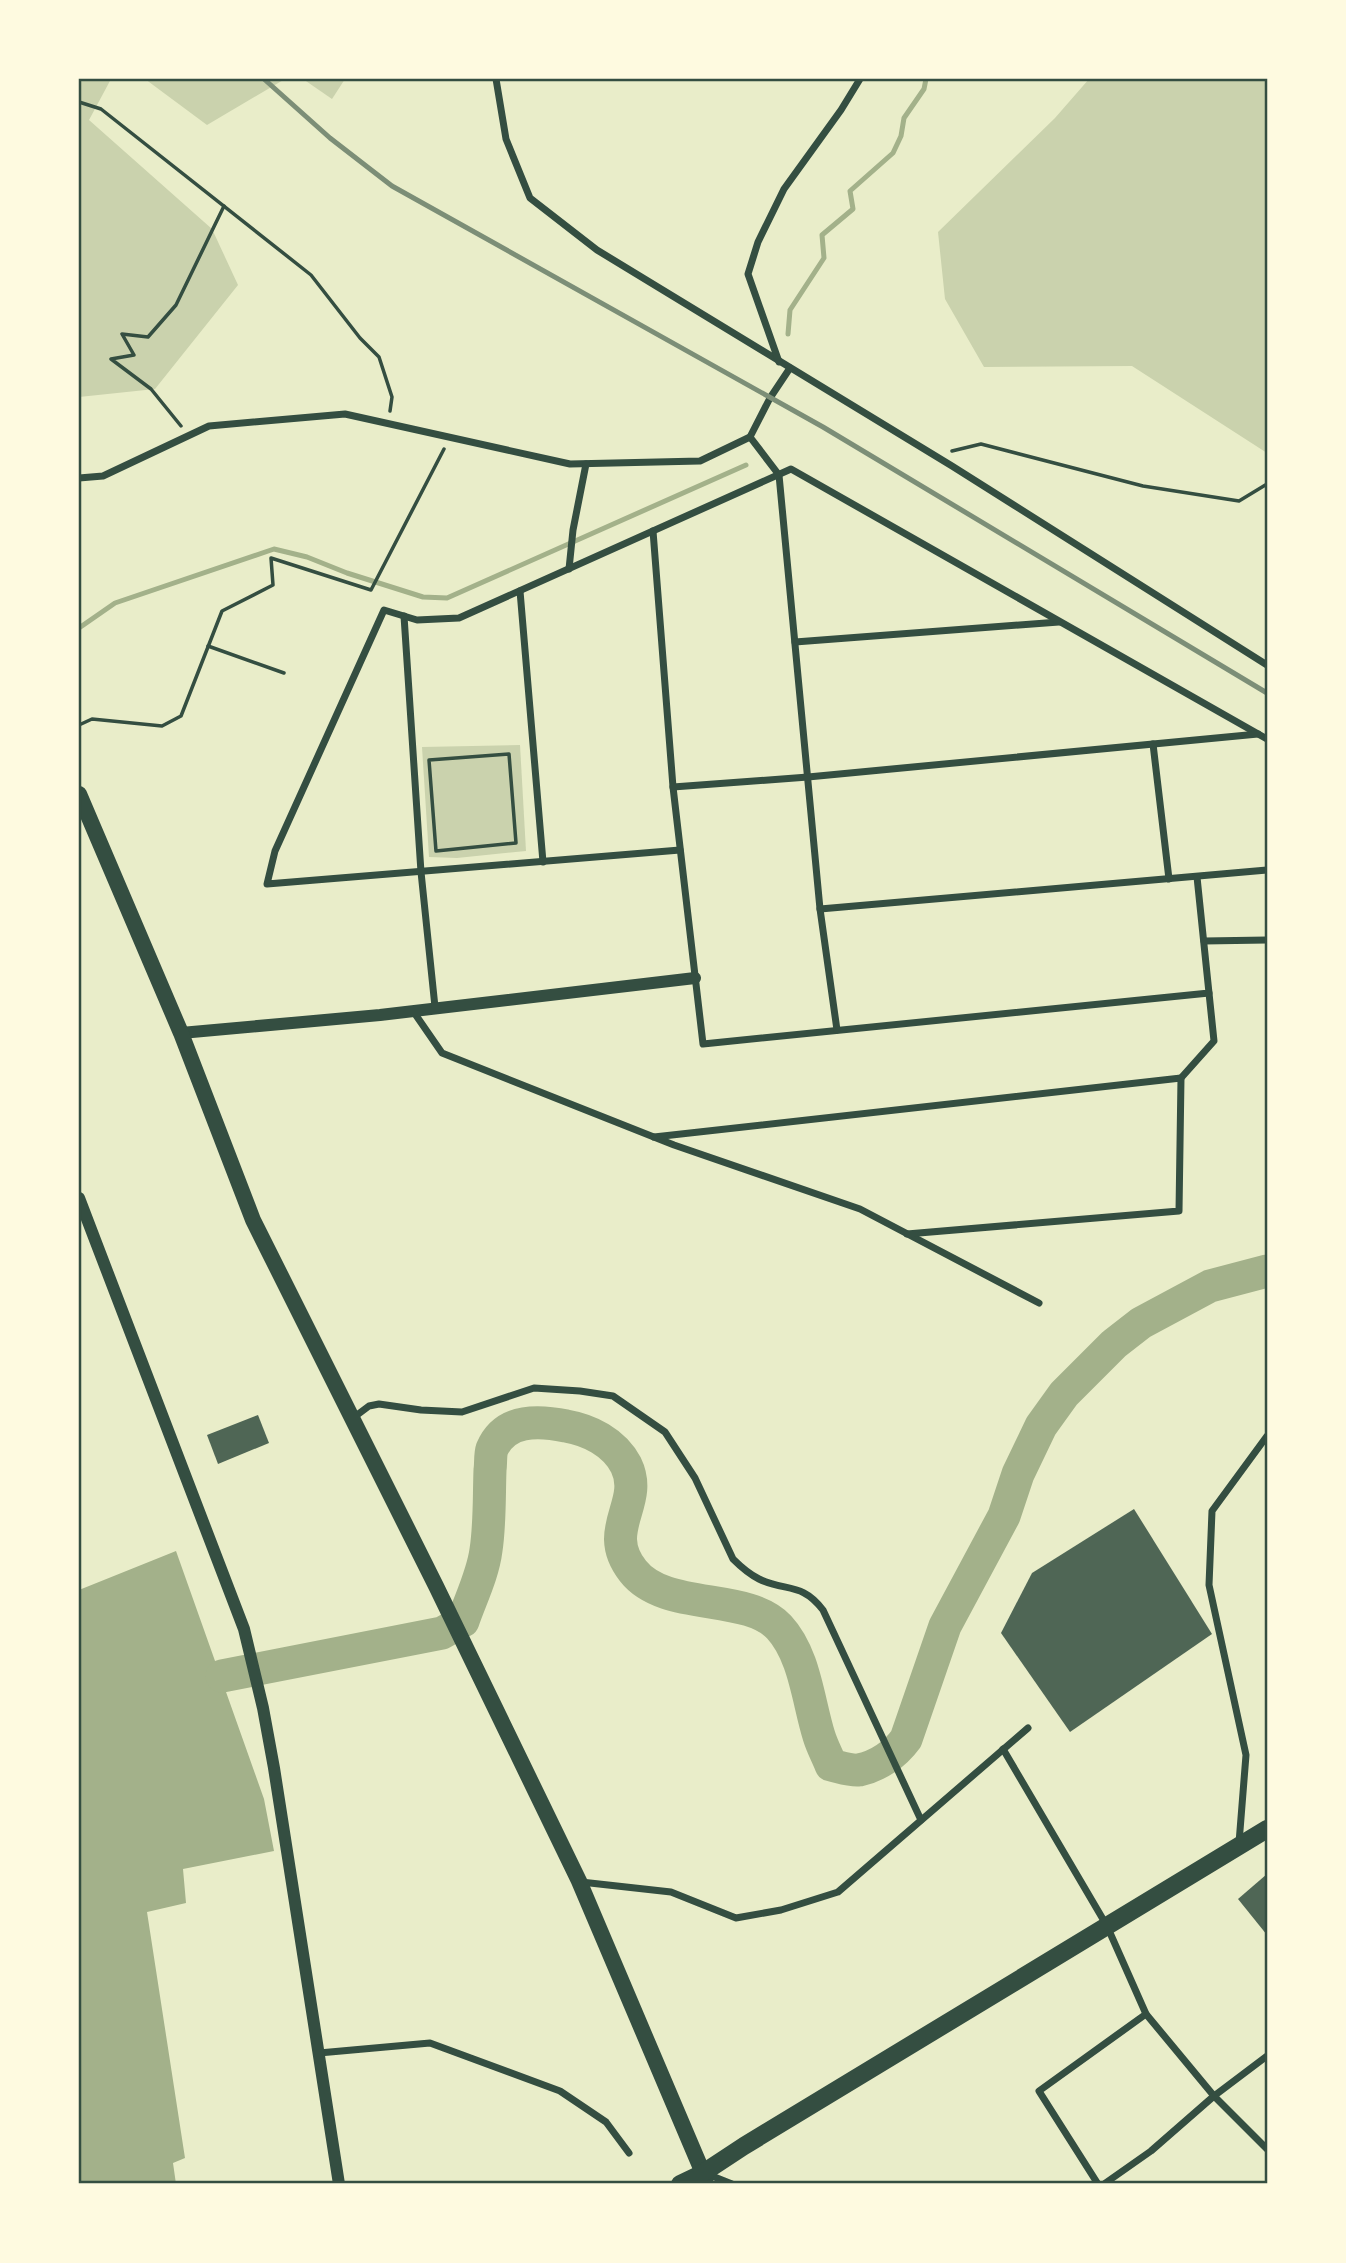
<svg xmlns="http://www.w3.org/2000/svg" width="1346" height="2263" font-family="'Noto Sans',sans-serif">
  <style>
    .green { fill: #cad2ad }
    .water { fill: #a3b18a }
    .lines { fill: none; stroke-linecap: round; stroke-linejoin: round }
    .stream { stroke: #a3b18a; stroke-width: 5 }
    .river { stroke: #a3b18a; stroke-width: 33 }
    .building { fill: #4f6655 }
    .path { stroke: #344e41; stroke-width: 3.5 }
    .minor { stroke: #344e41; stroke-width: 7 }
    .tertiary { stroke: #344e41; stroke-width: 12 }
    .primary { stroke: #344e41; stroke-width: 16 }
    .trunk { stroke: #344e41; stroke-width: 18 }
    .rail { stroke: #7c8e77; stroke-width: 5 }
    .neatline { fill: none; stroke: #344e41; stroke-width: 2.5 }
  </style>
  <rect width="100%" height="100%" fill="#e9edc9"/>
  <g class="green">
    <path d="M79,79h32l-22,41 123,109 26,56 -83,104 -76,8z"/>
    <path d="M145,79h140l-78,46z"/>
    <path d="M303,79h42l-13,20z"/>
    <path d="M1089,79h178v374l-135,-87 -148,1 -39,-68 -7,-67 117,-114z"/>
    <path d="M520,745l6,106 -69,7 -28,-1 -7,-110z"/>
  </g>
  <path class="water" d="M176,1551l88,248 10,52 -91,18 3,34 -39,9 38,246 -12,5 3,21h-97v-594z"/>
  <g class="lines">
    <g class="stream">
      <path d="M788,334l2,-24 34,-52 -2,-23 31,-26 -3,-18 43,-38 8,-17 3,-18 20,-29 2,-10"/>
      <path d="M79,628l36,-25 159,-54 33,8 40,16 76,24 24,1 299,-133"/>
    </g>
    <path class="river" d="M222,1676l220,-43 21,-12c8,-23 20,-47 23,-71 4,-26 3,-53 4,-80 1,-6 0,-15 2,-21 13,-30 46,-29 74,-23 23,4 48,16 60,39 19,39 -26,64 7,106 32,41 113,21 146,56 26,28 29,74 40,109 3,10 8,19 12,29 9,2 20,6 28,5 19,-4 36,-16 47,-31l39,-113 59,-110 14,-42 23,-48 23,-32 50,-50 27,-21 69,-37 57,-15"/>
  </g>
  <g class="building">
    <path d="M258,1415l11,28 -51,21 -11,-29z"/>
    <path d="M1134,1509l78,125 -142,98 -69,-99 31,-60z"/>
    <path d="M1267,1874v61l-29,-36z"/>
  </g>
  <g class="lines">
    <g class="path">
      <path d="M79,102l22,7 210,166 49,63 19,19 13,40 -2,14"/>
      <path d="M181,426l-30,-37 -40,-30 23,-4 -12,-21 26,3 28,-32 48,-99"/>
      <path d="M952,451l29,-7 162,42 96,15 28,-17"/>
      <path d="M208,646l76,27"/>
      <path d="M79,725l13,-6 70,7 19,-10 41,-105 51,-26 -2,-27 100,32 73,-141"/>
      <path d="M509,754l7,89 -80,8 -7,-91z"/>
    </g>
    <g class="minor">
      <path d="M496,79l10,60 24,59 67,52 355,216 315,199"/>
      <path d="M779,362l-31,-88 10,-32 26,-53 57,-79 19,-31"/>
      <path d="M750,437l29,38 41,434 447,-39"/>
      <path d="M79,478l24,-2 106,-50 136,-12 225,50 130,-3 50,-24 20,-39 20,-30"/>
      <path d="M653,531l20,256"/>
      <path d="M569,569l4,-39 13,-66"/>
      <path d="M520,591l23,271"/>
      <path d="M404,616l17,256 14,135"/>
      <path d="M795,642l264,-20"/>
      <path d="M1153,744l16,135"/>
      <path d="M680,850l-413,34 8,-33 109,-241 33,10 42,-2 332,-149 476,270"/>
      <path d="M1197,877l12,116 -506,51 -30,-257 135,-10 450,-43"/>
      <path d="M820,909l17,121"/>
      <path d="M1204,941l63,-1"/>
      <path d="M413,1011l29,42 232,92 186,64 179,94"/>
      <path d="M1181,1078l33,-37 -5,-48"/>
      <path d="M654,1137l527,-59 -2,133 -272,23"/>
      <path d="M353,1418l16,-12 10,-2 42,6 41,2 72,-24 46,3 33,5 52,36 30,46 38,81c8,8 16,15 26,20 27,13 43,3 64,31l98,210"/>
      <path d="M1003,1749l104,177 39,88 68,82 53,53"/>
      <path d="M1239,1843l7,-88 -37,-170 3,-74 55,-75"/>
      <path d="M581,1882l90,10 65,26 45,-8 57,-18 190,-164"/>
      <path d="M319,2053l111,-10 130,48 46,31 23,31"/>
      <path d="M707,2174l25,10"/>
      <path d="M1098,2184l-59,-93 107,-77"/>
      <path d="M1104,2184l47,-33 63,-55 53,-40"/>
    </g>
    <g class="tertiary">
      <path d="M181,1033l199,-18 315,-37"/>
      <path d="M79,1198l165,431 19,79 11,60 65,416"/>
    </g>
    <path class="primary" d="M79,794l102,239 72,187 183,366 143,295 124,292 3,11"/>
    <path class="trunk" d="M680,2184l23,-11 41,-27 523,-317"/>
    <path class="rail" d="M264,79l66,59 62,48 431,241 444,266"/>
  </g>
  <rect width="1346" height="2263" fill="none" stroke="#fefae0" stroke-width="161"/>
  <rect x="80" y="80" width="1186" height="2102" class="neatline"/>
</svg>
